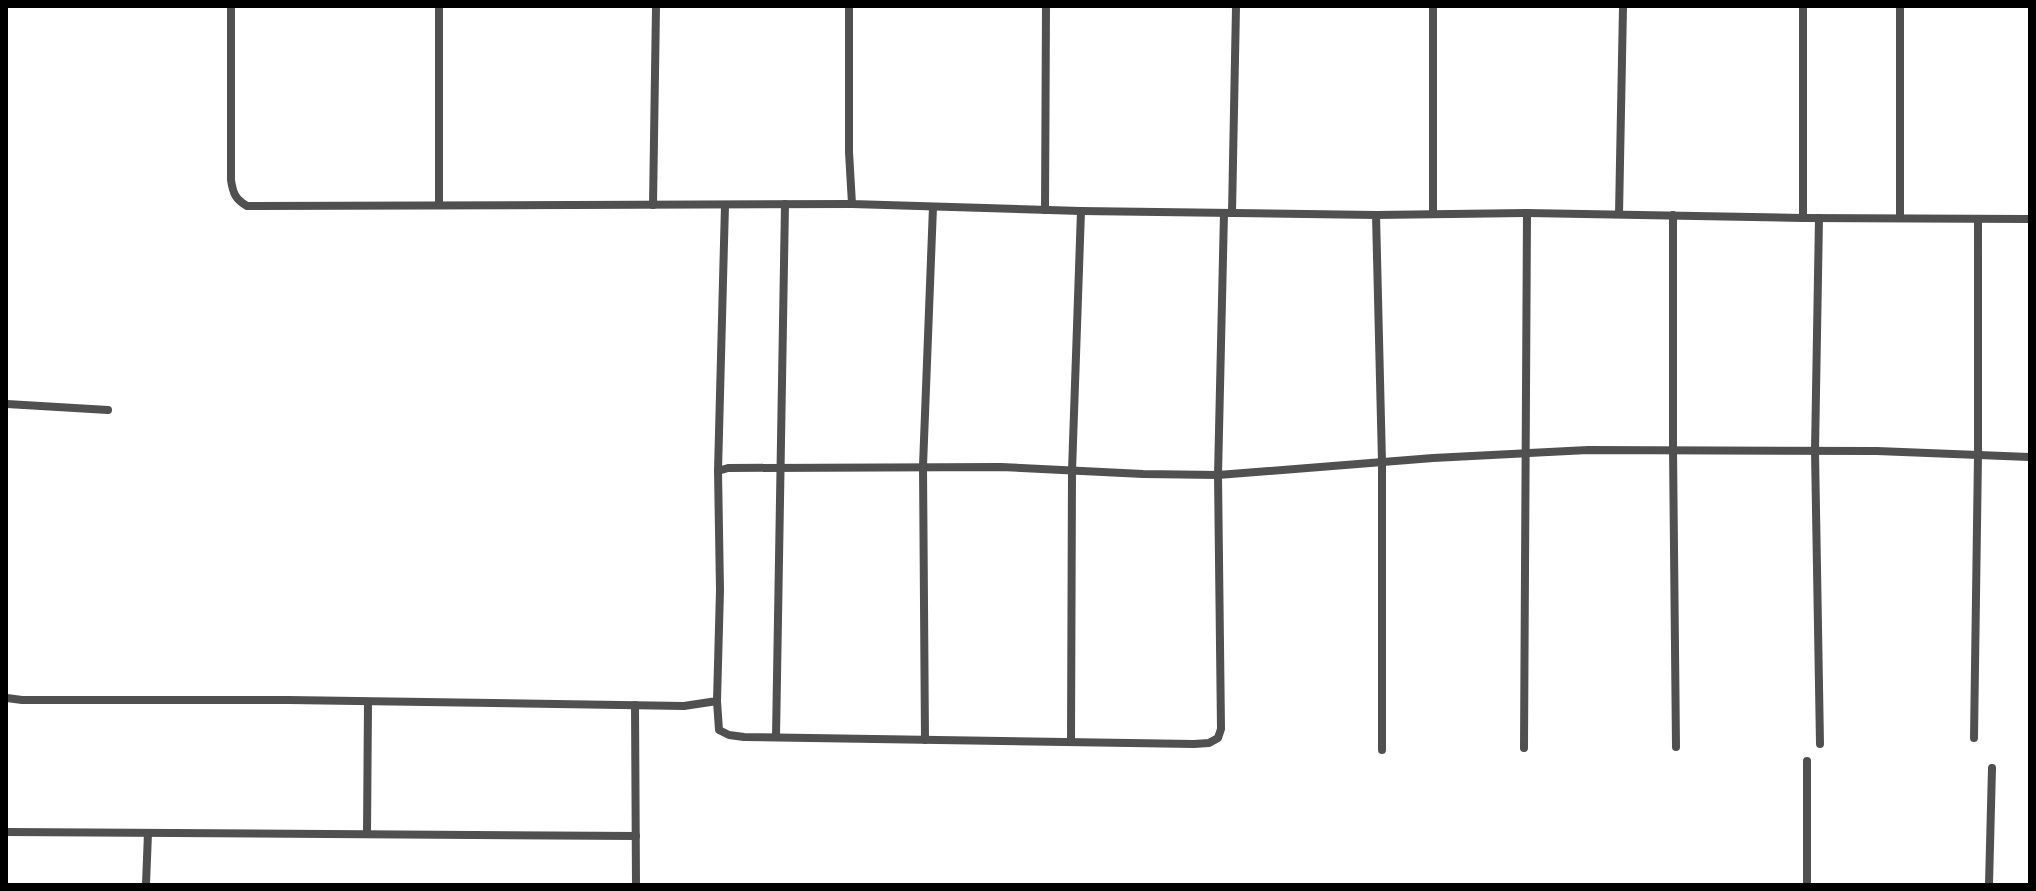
<svg xmlns="http://www.w3.org/2000/svg" width="2036" height="891" font-family="Arial,sans-serif">
  <style>
    .lines { fill: none; stroke-linecap: round; stroke-linejoin: round }
    .lane { stroke: #505050; stroke-width: 8 }
    .street { stroke: #505050; stroke-width: 8 }
  </style>
  <rect width="100%" height="100%" fill="#fff"/>
  <g class="lines">
    <path class="lane" d="M7,404l101,6"/>
    <g class="street">
      <path d="M231,7v173c2,13 4,19 16,26l605,-2"/>
      <path d="M439,7v198"/>
      <path d="M849,7v145l3,52 229,7 295,4 151,-2 276,5 226,1"/>
      <path d="M1433,7v207"/>
      <path d="M1803,7v211"/>
      <path d="M1900,7v211"/>
      <path d="M653,205l3,-198"/>
      <path d="M1045,210l1,-203"/>
      <path d="M1232,213l4,-206"/>
      <path d="M1619,214l4,-207"/>
      <path d="M1376,215l6,247v288"/>
      <path d="M1673,215v234l3,298"/>
      <path d="M1819,218l-4,233 5,293"/>
      <path d="M718,471l7,-266"/>
      <path d="M7,698l15,2h267l395,6 33,-5 3,-111 -2,-119 10,-3 273,-1 142,7 75,1 215,-17 155,-8 289,1 152,6"/>
      <path d="M717,701l2,29 10,5 15,2 450,7 15,-1 9,-5 3,-9 -3,-254 6,-262"/>
      <path d="M635,705l1,179"/>
      <path d="M776,737l9,-533"/>
      <path d="M1974,738l4,-283v-236"/>
      <path d="M925,740l-2,-274 10,-259"/>
      <path d="M1071,742l1,-271 9,-260"/>
      <path d="M1524,748l3,-535"/>
      <path d="M7,832l629,4"/>
      <path d="M367,834l1,-132"/>
      <path d="M146,884l2,-51"/>
      <path d="M1807,884v-123"/>
      <path d="M1989,884l3,-116"/>
    </g>
  </g>
  <rect width="2036" height="891" fill="none" stroke="#000000" stroke-width="16"/>
</svg>
